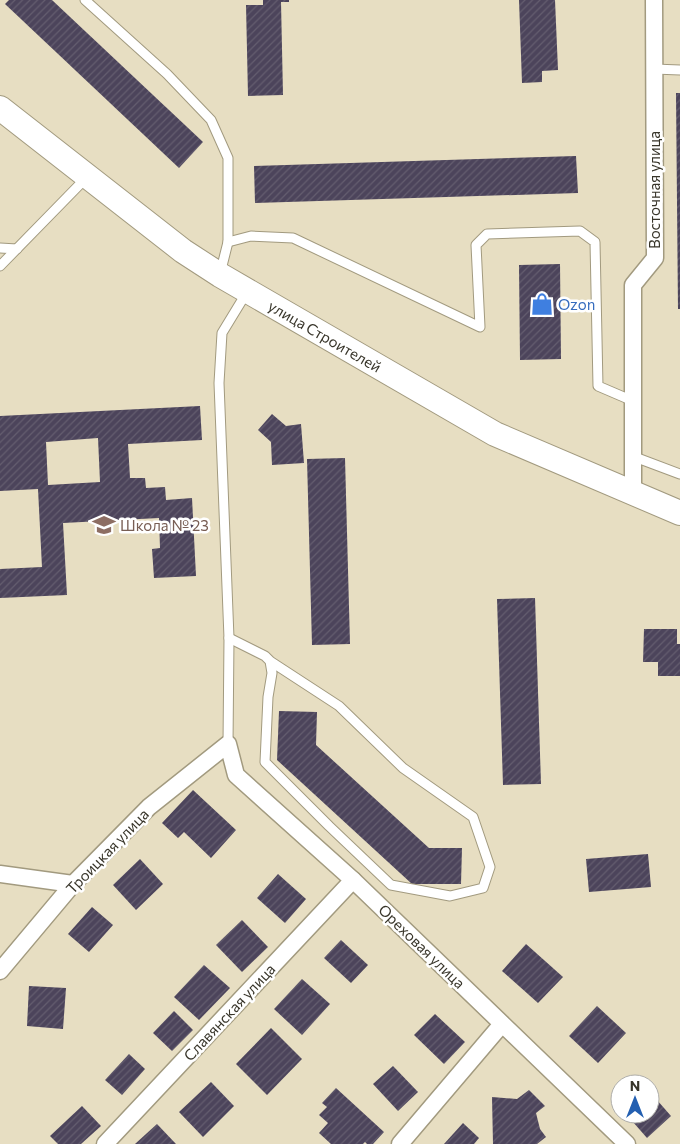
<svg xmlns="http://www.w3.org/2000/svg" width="680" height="1144" font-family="Commissioner,sans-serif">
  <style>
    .building { fill: url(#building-hatch); fill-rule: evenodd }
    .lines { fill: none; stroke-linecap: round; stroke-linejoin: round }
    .service-casing { stroke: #a29a7f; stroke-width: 11 }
    .minor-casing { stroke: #a29a7f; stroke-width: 19 }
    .secondary-casing { stroke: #a29a7f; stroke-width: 26 }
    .service { stroke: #fff; stroke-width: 9 }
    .minor { stroke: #fff; stroke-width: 16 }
    .secondary { stroke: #fff; stroke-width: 24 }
    .labels { text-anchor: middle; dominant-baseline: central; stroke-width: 5; stroke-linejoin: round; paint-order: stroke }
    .street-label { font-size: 15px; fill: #38352a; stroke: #fff }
    .shop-label { font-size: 15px; fill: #366cbe; stroke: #fff; text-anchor: start }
    .education-label { font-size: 15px; fill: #785e54; stroke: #fff; text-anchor: start }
  </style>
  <defs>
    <pattern id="building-hatch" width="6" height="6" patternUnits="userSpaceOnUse" patternTransform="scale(1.25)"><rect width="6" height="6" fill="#4c445b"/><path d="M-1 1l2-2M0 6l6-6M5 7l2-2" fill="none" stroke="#645d6f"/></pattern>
  </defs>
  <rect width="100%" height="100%" fill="#e7dec2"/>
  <g class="building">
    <path d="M9,0h43l151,142 -24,26 -174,-164z"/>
    <path d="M263,0h26v2h-8l2,93 -35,1 -2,-91h17z"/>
    <path d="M519,0h36l3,70 -16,1v11l-20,1z"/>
    <path d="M676,93h4v216h-2z"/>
    <path d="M576,156l2,37 -323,10 -1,-37z"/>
    <path d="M560,264l1,95 -41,1 -1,-95z"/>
    <path d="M200,406l2,34 -74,4 2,34h15l1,10 19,-1 1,13 26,-2 4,78 -42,2 -2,-29 8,-1 -1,-30 -96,5 4,72 -67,3v-29l42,-2 -4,-78 -38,2v-75zM98,438l2,44 -52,3 -2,-43z"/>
    <path d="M272,414l14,12 15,-2 3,39 -32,2 -1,-23 -13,-12z"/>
    <path d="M345,458l5,186 -38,1 -5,-186z"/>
    <path d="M535,598l6,186 -38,1 -6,-186z"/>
    <path d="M644,629h33v15h3v32h-22v-14h-15z"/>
    <path d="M279,711l38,1 -1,33 113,103h33l-1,36h-49l-135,-124z"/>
    <path d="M193,790l43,40 -25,28 -27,-26 -6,6 -16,-15z"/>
    <path d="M648,854l3,33 -62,5 -3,-33z"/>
    <path d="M140,859l23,25 -27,26 -23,-25z"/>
    <path d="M278,874l28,25 -21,24 -28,-25z"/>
    <path d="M92,907l21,18 -24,27 -21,-18z"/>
    <path d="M242,920l26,27 -26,25 -26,-27z"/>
    <path d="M341,940l27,25 -17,18 -27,-25z"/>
    <path d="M526,944l37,33 -25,26 -36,-32z"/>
    <path d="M204,965l26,23 -31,32 -25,-23z"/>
    <path d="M302,979l28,25 -28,31 -28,-26z"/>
    <path d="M29,986l37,2 -3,41 -36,-3z"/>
    <path d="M597,1006l29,27 -28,30 -29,-27z"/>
    <path d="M174,1011l19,19 -21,21 -19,-18z"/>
    <path d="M435,1014l30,28 -21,22 -30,-29z"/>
    <path d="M271,1028l31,31 -35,36 -31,-31z"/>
    <path d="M129,1054l16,15 -23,26 -17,-15z"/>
    <path d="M393,1066l25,26 -20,19 -25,-27z"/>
    <path d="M211,1082l23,24 -31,31 -24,-25z"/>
    <path d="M336,1088l48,44 -11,12h-6l-2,-2 -2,2h-32l-12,-11 9,-10 -9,-8 8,-8 -5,-4z"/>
    <path d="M529,1090l16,16 -9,7 4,16 6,8 -9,7h-44l-1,-47 25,2z"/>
    <path d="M650,1092l21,24 -24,22 -21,-24h24z"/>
    <path d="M82,1106l19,20 -20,18h-23l-8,-8z"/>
    <path d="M463,1123l16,15 -5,6h-30z"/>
    <path d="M157,1124l19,20h-41z"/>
  </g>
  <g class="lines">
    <defs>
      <g id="service">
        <path d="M85,0l82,74 44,46 17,38v84l-8,32"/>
        <path d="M654,69l26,1"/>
        <path d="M228,242l23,-6 42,2 187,89 -4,-82 11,-11 93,-3 15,11 3,144 35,15"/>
        <path d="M0,248l17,1"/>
        <path d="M0,266l87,-89"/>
        <path d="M632,456l48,18"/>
        <path d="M229,638l36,18 5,5 69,45 64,62 70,49 17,50 -7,21 -33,8 -59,-11 -62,-59 -64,-64 3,-65 4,-24 -2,-12"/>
        <path d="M228,744l1,-106 -10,-255 3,-50 25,-41"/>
      </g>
      <g id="minor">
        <path d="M633,494v-209l22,-27 -1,-258"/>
        <path d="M0,874l73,10"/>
        <path d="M0,971l73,-87 76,-77 79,-63 8,31 117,105 274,264"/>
        <path d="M105,1144l248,-264"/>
        <path d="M400,1144l102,-120"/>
      </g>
      <path id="secondary" d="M0,108l183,143 37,24 275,159 185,79"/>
    </defs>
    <use href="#service" class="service-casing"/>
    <use href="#minor" class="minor-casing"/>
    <use href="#secondary" class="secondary-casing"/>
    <use href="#service" class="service"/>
    <use href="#minor" class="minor"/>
    <use href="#secondary" class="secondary"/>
  </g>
  <defs>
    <symbol id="shop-bare" viewBox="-9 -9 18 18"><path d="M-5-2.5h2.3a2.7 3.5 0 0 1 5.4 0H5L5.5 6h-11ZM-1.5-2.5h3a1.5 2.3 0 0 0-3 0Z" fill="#3f7fe0" stroke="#fff" stroke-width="2.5" paint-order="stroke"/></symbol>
    <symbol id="school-bare" viewBox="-9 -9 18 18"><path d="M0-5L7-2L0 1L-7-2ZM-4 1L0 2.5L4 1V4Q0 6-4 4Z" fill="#8d6e63" stroke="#fff" stroke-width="2.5" paint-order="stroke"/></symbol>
  </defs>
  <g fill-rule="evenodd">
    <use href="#shop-bare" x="526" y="288" width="32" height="32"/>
    <use href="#school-bare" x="88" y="509" width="32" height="32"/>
  </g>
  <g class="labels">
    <g class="street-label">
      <text transform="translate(654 190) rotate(-90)">Восточная улица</text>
      <text transform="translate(325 336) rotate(30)">улица Строителей</text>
      <text transform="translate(107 851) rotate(-46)">Троицкая улица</text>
      <text transform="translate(422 946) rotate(44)">Ореховая улица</text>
      <text transform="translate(229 1012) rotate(-47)">Славянская улица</text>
    </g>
    <g class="shop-label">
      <text x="558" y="304">Ozon</text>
    </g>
    <g class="education-label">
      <text x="120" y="525">Школа № 23</text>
    </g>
  </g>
  <g transform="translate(635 1099)"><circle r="24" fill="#ffffff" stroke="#afaeaa"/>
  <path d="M0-4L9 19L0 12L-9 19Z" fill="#235fb1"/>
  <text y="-8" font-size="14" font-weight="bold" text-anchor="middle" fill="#38352a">N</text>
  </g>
</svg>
